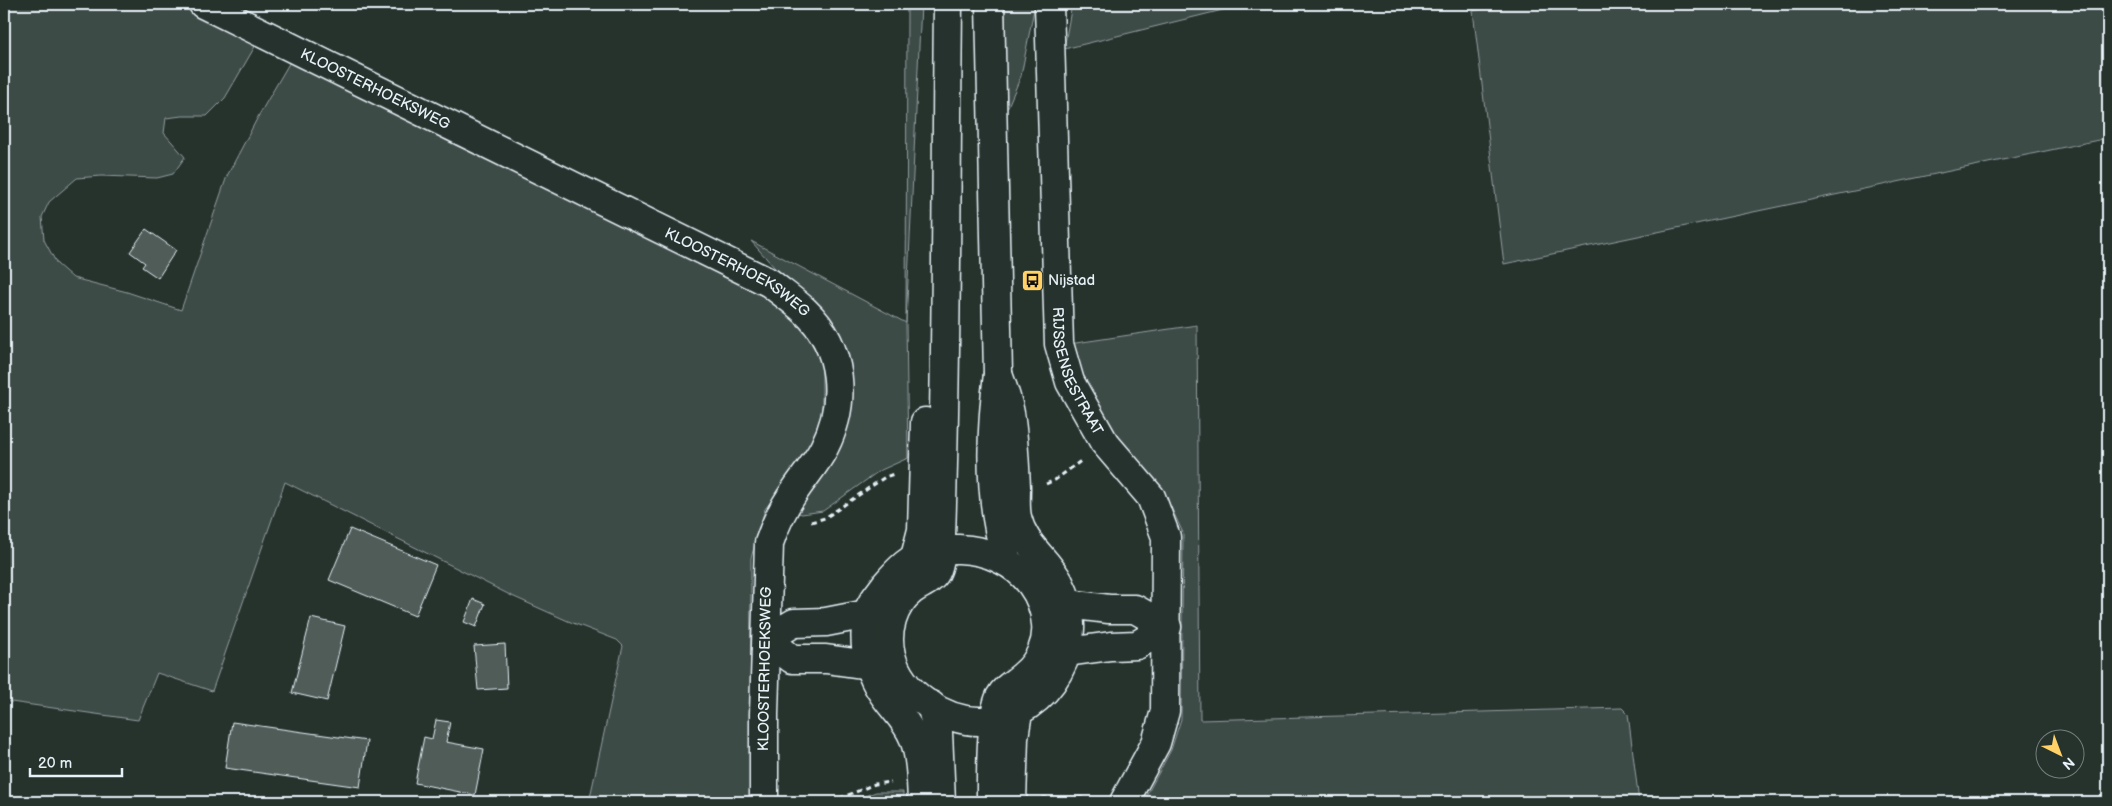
<svg xmlns="http://www.w3.org/2000/svg" width="2112" height="806" font-family="'Balsamiq Sans',sans-serif">
  <style>
    .green { fill: #3e4b47; stroke: #939ea0 }
    .building { fill: #505c59; stroke: #e8f1f8 }
    .lines { fill: none; stroke-linecap: round; stroke-linejoin: round }
    .minor-casing { stroke: #e8f1f8; stroke-width: 31 }
    .primary-casing { stroke: #e8f1f8; stroke-width: 31 }
    .path { stroke: #e8f1f8; stroke-width: 3; stroke-dasharray: 5 4; stroke-linecap: butt }
    .minor { stroke: #26332d; stroke-width: 28 }
    .primary { stroke: #26332d; stroke-width: 28 }
    .labels { text-anchor: middle; dominant-baseline: central; stroke-width: 5; stroke-linejoin: round; paint-order: stroke }
    .street-label { font-size: 15px; fill: #e8f1f8; stroke: #26332d }
    .poi-label { font-size: 15px; fill: #e8f1f8; stroke: #26332d; text-anchor: start }
  </style>
  <rect width="100%" height="100%" fill="#26332d"/>
  <filter id="ink" filterUnits="userSpaceOnUse"><feTurbulence type="fractalNoise" baseFrequency=".02" numOctaves="2"/><feDisplacementMap in="SourceGraphic" scale="10" xChannelSelector="R" yChannelSelector="G"/><feConvolveMatrix kernelMatrix="1 2 1 2 8 2 1 2 1" color-interpolation-filters="sRGB"/></filter>
  <g filter="url(#ink)">
    <g class="green">
      <path d="M4,4h173l80,39 -32,55 -18,18h-25l-16,2 -2,15 21,24 -12,17 -16,4 -56,-2 -24,2 -28,24 -7,15 2,23 13,24 16,14 54,14 54,18 46,-134 32,-61 32,-55 164,85 312,146 31,29 24,42v50l-14,42 -43,55 -14,49 -1,244h-161l34,-156 -6,-6 -49,-19 -56,-25 -227,-114 -73,209 -55,-18 -19,47 -134,-19z"/>
      <path d="M907,4h14l-15,319 2,135 -29,13 -56,40 -21,3 -14,-4 57,-96 -32,-103 -62,-70 155,82z"/>
      <path d="M1005,4h30l-14,72 -15,35z"/>
      <path d="M1072,4h175l-183,45z"/>
      <path d="M1509,4h599v134l-604,126 -31,-253z"/>
      <path d="M1197,325l3,395 422,-12 6,6 11,88h-496l28,-52 10,-31 2,-186 -18,-39 -58,-68 -38,-82z"/>
      <path d="M876,792h27v10h-55z"/>
    </g>
    <g class="building">
      <path d="M146,229l30,21 -18,28 -16,-11 3,-4 -15,-11z"/>
      <path d="M350,529l86,36 -21,51 -86,-36z"/>
      <path d="M473,599l12,5 -9,23 -12,-5z"/>
      <path d="M311,618l34,8 -18,75 -35,-8z"/>
      <path d="M505,644l2,44 -29,2 -4,-44z"/>
      <path d="M436,720l14,2 -4,20 38,7 -9,46 -60,-12 9,-46 8,2z"/>
      <path d="M232,722l135,19 -7,46 -135,-19z"/>
    </g>
    <g class="lines">
      <defs>
        <g id="minor">
          <path id="s1" d="M203,4l567,279c11,9 24,18 35,28 39,37 42,92 19,137 -8,16 -21,30 -30,44 -11,16 -19,33 -25,51l-5,171v88"/>
          <path id="s2" d="M1049,4l10,340 11,38 34,60 47,55 15,40 -1,174 -9,32 -32,59"/>
          <path d="M867,614l-41,8 -32,1 -27,16 25,20h34l43,6"/>
          <path d="M1067,652l44,-6 26,-1 30,-18 -32,-18h-26l-42,-5"/>
        </g>
        <g id="primary">
          <path d="M948,4c-2,177 -1,355 -7,532 0,11 0,26 -5,36 -5,9 -16,12 -24,18 -19,15 -27,42 -21,65 9,38 54,68 92,66 67,-5 108,-79 76,-139 -13,-24 -36,-37 -42,-65 -2,-9 -1,-20 -1,-30 -1,-22 -2,-44 -5,-66 -1,-16 -8,-32 -13,-47"/>
          <path d="M990,4l8,370c-8,62 -10,128 9,187"/>
          <path d="M915,557l7,-27 3,-108"/>
          <path d="M931,705l7,27 3,70"/>
          <path d="M922,802c-1,-20 -1,-44 -8,-63 -7,-19 -22,-31 -32,-47 -15,-22 -19,-49 -15,-76 2,-12 12,-22 19,-32 8,-9 19,-22 31,-27 53,-23 124,5 129,67 2,19 -7,38 -21,50 -8,8 -20,13 -25,23 -10,21 -9,80 -9,105"/>
          <path d="M1012,802l2,-65 4,-25"/>
        </g>
      </defs>
      <use href="#minor" class="minor-casing"/>
      <use href="#primary" class="primary-casing"/>
      <g class="path">
        <path d="M1046,484l9,-4 27,-20"/>
        <path d="M811,522l14,-4 60,-41 9,-3"/>
        <path d="M1042,798h39l15,4"/>
        <path d="M831,802l44,-18 16,-2"/>
      </g>
      <use href="#minor" class="minor"/>
      <use href="#primary" class="primary"/>
    </g>
  </g>
  <defs>
    <symbol id="bus-square" viewBox="-11 -11 22 22"><rect x="-9" y="-9" width="18" height="18" rx="4" fill="#ffd166" stroke="#26332d"/><path d="M-5-6H5V4H4V6H2V4H-2V6H-4V4H-5ZM-3.5-4V0h7V-4ZM-3.5 1.2v1.5H-2V1.2ZM2 1.2v1.5H3.5V1.2Z" fill="#111"/></symbol>
  </defs>
  <g fill-rule="evenodd">
    <use href="#bus-square" x="1020" y="268" width="25" height="25"/>
  </g>
  <g class="labels">
    <g class="street-label">
      <text stroke="none"><textPath href="#s1" startOffset="192">KLOOSTERHOEKSWEG</textPath></text>
      <text stroke="none"><textPath href="#s1" startOffset="598">KLOOSTERHOEKSWEG</textPath></text>
      <text stroke="none"><textPath href="#s2" startOffset="371">RIJSSENSESTRAAT</textPath></text>
      <text transform="translate(765 669) rotate(-89)">KLOOSTERHOEKSWEG</text>
    </g>
    <g class="poi-label">
      <text x="1048" y="280">Nijstad</text>
    </g>
  </g>
  <rect width="2112" height="806" fill="none" stroke="#26332d" stroke-width="20"/>
  <rect x="10" y="10" width="2092" height="786" fill="none" stroke="#e8f1f8" stroke-width="2" filter="url(#ink)"/>
  <g transform="translate(2060 754) rotate(138)"><circle r="24" fill="#26332d" stroke="#747f7e"/>
  <path d="M0-4L9 19L0 12L-9 19Z" fill="#ffd166"/>
  <text y="-8" font-size="14" font-weight="bold" text-anchor="middle" fill="#e8f1f8">N</text>
  </g>
  <path d="M30 768v8h92v-8" fill="none" stroke="#e8f1f8" stroke-width="2.5"/>
  <text x="38" y="768" font-size="15" fill="#e8f1f8" stroke="#26332d" stroke-width="4" paint-order="stroke">20 m</text>
</svg>
